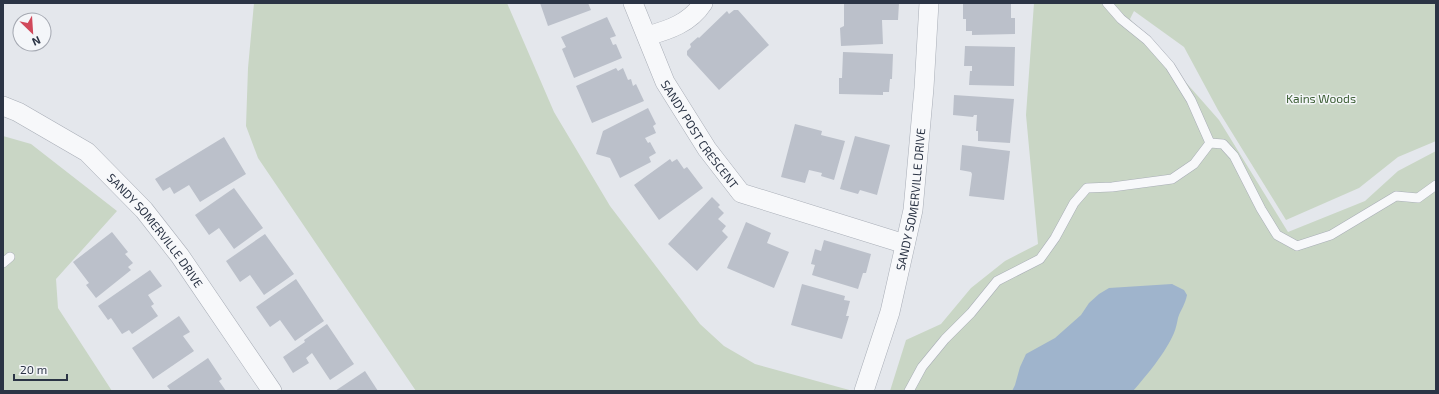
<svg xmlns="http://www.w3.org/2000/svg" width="1439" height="394" font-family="'Exo 2',sans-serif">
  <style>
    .green { fill: #c9d6c5 }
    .water { fill: #9fb4cc }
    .building { fill: #bbc0ca }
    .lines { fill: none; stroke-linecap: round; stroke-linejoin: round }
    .lane-casing { stroke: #a9aeb7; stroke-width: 10 }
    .street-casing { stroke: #a9aeb7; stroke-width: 20 }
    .lane { stroke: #f7f8fa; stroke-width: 9 }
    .street { stroke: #f7f8fa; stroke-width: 19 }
    .labels { text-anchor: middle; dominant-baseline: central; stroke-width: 3; stroke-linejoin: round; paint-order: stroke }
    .park-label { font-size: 12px; fill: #3f6138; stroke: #f4f6f9 }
    .street-label { font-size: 12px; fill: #2b3445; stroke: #f4f6f9 }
  </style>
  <rect width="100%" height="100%" fill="#e4e7ec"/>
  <g class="green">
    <path d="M254,3h253l47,109 56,94 90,118 24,22 31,18 98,27h-437l-158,-233 -12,-32 2,-58z"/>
    <path d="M1034,3h402v138l-38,16 -39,31 -73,32 -68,-110 -34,-63 -50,-36 -4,8 89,101 69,112 77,-31 33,-30 38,-20v240h-546l16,-51 35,-16 30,-36 34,-27 33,-17 -12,-129z"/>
    <path d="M3,136l28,8 86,67 -61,68 2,29 54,83h-109z"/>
  </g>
  <path class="water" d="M1172,284l12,6 3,5c-2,10 -6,14 -9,23 -1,5 -2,10 -4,15 -8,19 -27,42 -41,58h-121l3,-6 5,-18 6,-13 29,-16 26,-23 8,-12 10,-9 10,-6z"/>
  <g class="building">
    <path d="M540,3h48l3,7 -43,16z"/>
    <path d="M844,3h55l-1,17h-16l1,24 -42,2 -1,-18 4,-2z"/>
    <path d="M963,3h48v15h4v16l-43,1v-4h-6v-12h-3z"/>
    <path d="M734,10h4l31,35 -50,45 -32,-35v-4l4,-4 -1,-3 8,-7 1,1 28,-27 2,3z"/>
    <path d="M607,17l9,19 -6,2 3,7 3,-1 6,14 -48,20 -12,-29 4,-2 -5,-10z"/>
    <path d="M965,46l50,1 -1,39 -45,-1 1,-14h2v-5h-8z"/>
    <path d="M843,52l50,2 -1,25h-2l-1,13h-6v3l-44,-1v-16h3z"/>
    <path d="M616,68l2,3 5,-3 5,12 3,-1 2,7 3,-2 8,17 -52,22 -16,-37z"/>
    <path d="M954,95l60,4 -4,44 -32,-2v-10h-2l1,-16h-3l-1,2 -20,-2z"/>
    <path d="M648,108l8,16 -3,2 3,7 -11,5 3,5 2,-1 6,11 -7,4 2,5 -31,16 -10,-20 -14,-4 7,-23z"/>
    <path d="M795,124l27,7 -1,4 24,6 -11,39 -13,-4 1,-3 -13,-3 -4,13 -24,-6z"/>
    <path d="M855,136l35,9 -13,50 -17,-5 -2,4 -18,-5z"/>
    <path d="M224,137l22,37 -46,28 -11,-17 -15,9 -4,-7 -7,4 -8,-12z"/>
    <path d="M962,145l48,6 -6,49 -35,-4 3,-22 -1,-2 -11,-2z"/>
    <path d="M670,159l2,3 5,-3 7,10 3,-2 16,21 -44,32 -25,-35z"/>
    <path d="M234,188l29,40 -29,21 -15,-21 -10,7 -14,-20z"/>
    <path d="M712,197l8,8 -2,2 6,6 -6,6 8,7 -4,5 6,6 -31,34 -29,-27z"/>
    <path d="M746,222l25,11 -4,10 22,9 -15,36 -47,-20z"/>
    <path d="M112,232l16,20 -3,2 8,9 -5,4 3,3 -35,28 -10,-13 3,-2 -16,-21z"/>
    <path d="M265,234l29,40 -30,21 -14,-20 -10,7 -14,-21z"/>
    <path d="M824,240l47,14 -5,19h-3l-5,16 -46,-14 3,-10 -4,-1 4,-15 6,2z"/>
    <path d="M150,270l12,16 -14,9 6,9 -3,2 7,10 -26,18 -3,-4 -7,4 -11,-16 -3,2 -10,-14z"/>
    <path d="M296,279l28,42 -29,20 -15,-21 -10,7 -14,-20z"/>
    <path d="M802,284l43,12 -1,4 6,1 -4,15h3l-7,23 -51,-14z"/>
    <path d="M179,316l11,16 -7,4 11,15 -41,28 -21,-31z"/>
    <path d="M327,324l27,40 -24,16 -18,-27 -6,5 3,5 -16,10 -10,-16 22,-15 -1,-2z"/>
    <path d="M208,358l14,21 -3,2 7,10h-55l-4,-5z"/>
    <path d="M365,371l13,20h-43z"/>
  </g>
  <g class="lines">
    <defs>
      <g id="lane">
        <path d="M1210,143l13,1 11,12 27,53 16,26 20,11 34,-11 65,-39 22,2 18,-13"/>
        <path d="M3,263l7,-6"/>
        <path d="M909,391l13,-24 23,-28 26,-26 26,-32 43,-22 15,-21 19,-35 13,-15 25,-1 60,-8 22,-15 16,-21 -19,-43 -21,-34 -23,-26 -26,-21 -14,-16"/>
      </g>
      <g id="street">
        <path id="s1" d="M633,3l32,79 42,67 34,44 164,51"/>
        <path d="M647,36c22,-6 43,-13 56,-33"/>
        <path id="s2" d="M3,106l15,6 69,40 57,58 36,46 92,135"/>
        <path id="s3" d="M864,391l26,-79 23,-102 11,-122 5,-85"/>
      </g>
    </defs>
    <use href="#lane" class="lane-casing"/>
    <use href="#street" class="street-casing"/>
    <use href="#lane" class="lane"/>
    <use href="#street" class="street"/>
  </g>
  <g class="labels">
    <g class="park-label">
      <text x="1321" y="98">Kains Woods</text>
    </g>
    <g class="street-label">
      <text stroke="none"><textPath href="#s1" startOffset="148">SANDY POST CRESCENT</textPath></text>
      <text stroke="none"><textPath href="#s3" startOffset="198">SANDY SOMERVILLE DRIVE</textPath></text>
      <text stroke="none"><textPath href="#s2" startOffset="200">SANDY SOMERVILLE DRIVE</textPath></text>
    </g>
  </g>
  <rect width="1439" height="394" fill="none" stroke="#2b3445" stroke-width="8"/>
  <g transform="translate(32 32) rotate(155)"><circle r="19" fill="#f4f6f9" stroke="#a4a8b1"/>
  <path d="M0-3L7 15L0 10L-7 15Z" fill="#d1495b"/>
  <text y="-6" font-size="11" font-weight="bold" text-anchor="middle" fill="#2b3445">N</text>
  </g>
  <path d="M14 374v6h53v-6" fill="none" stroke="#2b3445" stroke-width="2"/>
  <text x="20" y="374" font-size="12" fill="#2b3445" stroke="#f4f6f9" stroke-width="3" paint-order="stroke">20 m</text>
</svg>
